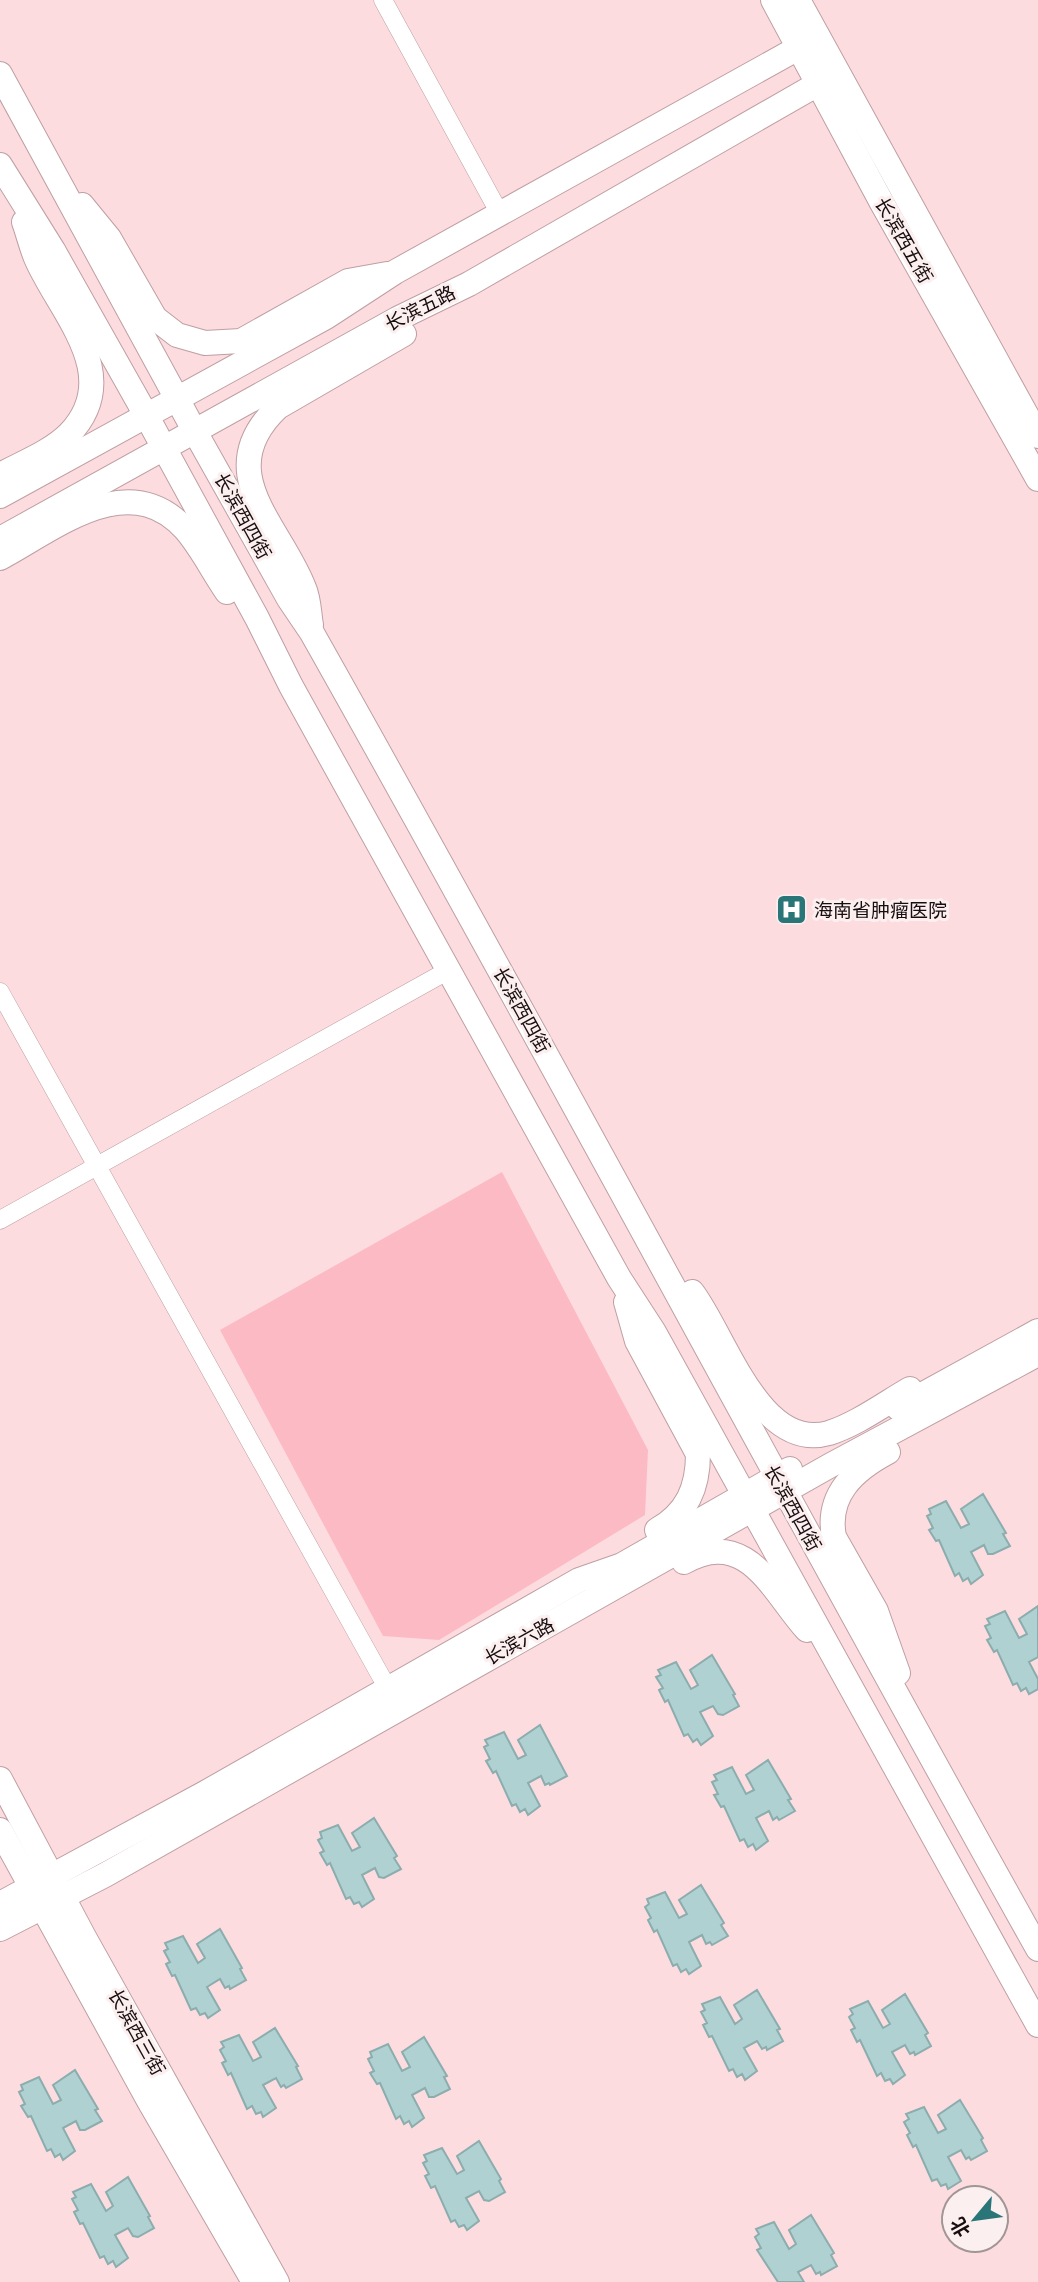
<svg xmlns="http://www.w3.org/2000/svg" width="1038" height="2282" font-family="'PT Sans','Noto Sans SC',sans-serif">
  <style>
    .green { fill: #fcbac4 }
    .building { fill: #afd1d2; stroke: #8badae; stroke-width: 2 }
    .lines { fill: none; stroke-linecap: round; stroke-linejoin: round }
    .street-casing { stroke: #be9fa3; stroke-width: 19 }
    .secondary-casing { stroke: #be9fa3; stroke-width: 26 }
    .street { stroke: #fff; stroke-width: 18 }
    .secondary { stroke: #fff; stroke-width: 24 }
    .labels { text-anchor: middle; dominant-baseline: central; stroke-width: 6; stroke-linejoin: round; paint-order: stroke }
    .street-label { font-size: 19px; fill: #180e0f; stroke: #fceff0 }
    .poi-label { font-size: 19px; fill: #180e0f; stroke: #fceff0; text-anchor: start }
  </style>
  <rect width="100%" height="100%" fill="#fddce0"/>
  <path class="green" d="M502,1172l146,278 -3,65 -206,125 -56,-4 -163,-306z"/>
  <g class="building">
    <path d="M983,1494l23,39 -3,1 7,12 -17,8h-5l-4,-9 -13,7 12,23 -12,9 -3,-6 -5,3 -4,-8 -4,3 -16,-36 -3,1 -7,-11 4,-2 -6,-12 4,-2 -2,-5 17,-8 15,27 8,-4 -8,-15z"/>
    <path d="M1038,1606v51l-9,5 9,17v10l-9,5 -3,-6 -5,3 -4,-8 -4,2 -16,-35 -3,2 -7,-12 4,-2 -6,-12 5,-2 -3,-5 18,-8 14,27 8,-4 -8,-15z"/>
    <path d="M712,1655l23,39 -2,1 6,11 -16,9 -5,-1 -5,-8 -13,6 13,24 -12,9 -4,-6 -4,3 -5,-8 -4,2 -16,-36 -3,2 -6,-12 4,-2 -7,-11 5,-2 -3,-5 18,-8 15,27 7,-4 -8,-15z"/>
    <path d="M540,1725l27,51 -17,9 -1,-2 -4,2 -4,-9 -13,7 12,23 -12,9 -3,-6 -5,3 -4,-8 -4,2 -16,-35 -3,2 -7,-12 4,-2 -6,-12 4,-2 -3,-5 19,-8 14,27 8,-4 -8,-15z"/>
    <path d="M768,1760l23,39 -3,1 7,11 -16,9 -2,-3 -4,3 -4,-9 -13,7 12,23 -12,9 -3,-6 -5,3 -4,-8 -4,2 -16,-35 -3,1 -7,-12 4,-1 -6,-12 5,-2 -3,-5 18,-8 14,27 8,-4 -8,-15z"/>
    <path d="M374,1818l23,38 -3,2 7,11 -17,9 -5,-1 -4,-9 -13,7 12,24 -12,8 -3,-5 -5,2 -4,-7 -4,2 -16,-36 -3,2 -7,-12 4,-2 -6,-11 4,-2 -2,-6 18,-7 14,26 8,-4 -8,-14z"/>
    <path d="M701,1885l23,38 -3,2 7,11 -16,9 -2,-3 -4,2 -4,-9 -13,7 12,24 -12,8 -3,-5 -5,3 -4,-8 -4,2 -16,-36 -3,2 -6,-12 3,-2 -6,-11 4,-3 -2,-5 18,-7 14,26 8,-4 -8,-14z"/>
    <path d="M220,1929l22,39 -2,1 6,11 -16,9 -1,-3 -4,2 -5,-9 -13,8 13,23 -12,8 -3,-5 -5,2 -4,-7 -5,2 -16,-35 -3,1 -6,-12 4,-2 -6,-11 4,-2 -3,-6 18,-7 15,27 7,-5 -8,-14z"/>
    <path d="M757,1990l23,39 -3,1 6,11 -16,9 -1,-3 -4,2 -5,-8 -13,7 13,23 -12,9 -3,-6 -5,3 -4,-8 -4,2 -17,-35 -3,1 -6,-12 4,-2 -6,-11 4,-2 -3,-6 18,-7 15,27 7,-5 -8,-14z"/>
    <path d="M905,1994l23,39 -3,2 6,11 -16,9 -1,-3 -4,2 -5,-9 -13,7 13,23 -12,9 -3,-5 -5,2 -4,-8 -4,3 -17,-36 -3,2 -6,-12 4,-2 -6,-11 4,-3 -3,-5 18,-8 15,27 7,-4 -8,-14z"/>
    <path d="M275,2028l23,38 -2,1 6,12 -16,9 -2,-3 -3,2 -5,-9 -13,7 13,23 -13,9 -2,-5 -5,2 -4,-8 -5,3 -16,-36 -3,2 -6,-12 4,-2 -6,-11 4,-3 -3,-5 18,-7 14,26 8,-4 -8,-15z"/>
    <path d="M424,2037l23,39 -3,1 6,12 -16,8h-5l-4,-9 -13,7 12,23 -12,9 -3,-6 -5,3 -4,-8 -4,3 -16,-36 -3,1 -7,-11 4,-2 -6,-12 4,-2 -2,-5 18,-8 14,27 8,-4 -8,-15z"/>
    <path d="M75,2070l23,39 -3,1 7,11 -17,9h-5l-4,-9 -13,7 12,23 -12,9 -3,-6 -5,3 -4,-8 -4,2 -16,-35 -3,1 -7,-11 4,-2 -6,-12 4,-2 -2,-5 18,-8 14,27 8,-4 -8,-15z"/>
    <path d="M960,2100l23,38 -2,2 6,11 -16,9 -2,-3 -3,2 -5,-9 -13,7 13,24 -13,8 -2,-5 -5,2 -4,-7 -5,2 -16,-36 -3,2 -6,-12 3,-2 -6,-11 5,-3 -3,-5 18,-7 14,26 8,-4 -8,-14z"/>
    <path d="M479,2141l22,38 -2,2 6,11 -16,9 -5,-1 -5,-9 -13,7 13,23 -12,9 -3,-5 -5,2 -4,-7 -4,2 -16,-36 -4,2 -6,-12 4,-2 -6,-11 4,-2 -3,-6 18,-7 15,26 7,-4 -7,-14z"/>
    <path d="M128,2177l22,39 -2,1 6,11 -16,9 -5,-1 -5,-8 -13,7 13,23 -12,9 -3,-6 -5,3 -4,-8 -4,2 -17,-35 -3,1 -6,-12 4,-2 -6,-11 4,-2 -3,-5 18,-8 15,27 7,-5 -7,-14z"/>
    <path d="M811,2215l23,38 -3,2 6,11 -16,9 -1,-3 -4,2 -5,-9 -13,7 6,10h-26l-21,-32 4,-2 -6,-11 4,-3 -3,-5 18,-7 15,27 7,-5 -7,-14z"/>
  </g>
  <g class="lines">
    <defs>
      <g id="street">
        <path d="M383,0l117,214"/>
        <path d="M0,992l388,697"/>
        <path d="M0,1220l449,-250"/>
      </g>
      <g id="secondary">
        <path d="M773,0l109,203 156,276"/>
        <path d="M798,0l240,436"/>
        <path d="M0,74l194,356 95,169 23,34c246,436 481,879 726,1316"/>
        <path d="M0,165l53,85 93,165 111,203 34,68 328,592 35,54 384,693"/>
        <path d="M82,205l27,33 46,80 22,17 28,8 36,-2 107,-60 39,-7"/>
        <path d="M0,475c22,-12 51,-23 69,-41 57,-59 -10,-122 -33,-176 -5,-12 -8,-25 -12,-36"/>
        <path d="M0,496l326,-179 69,-45 423,-235"/>
        <path d="M0,539l397,-220 72,-35 368,-211"/>
        <path d="M0,558c56,-30 128,-91 185,-29 16,18 28,43 42,63"/>
        <path d="M311,625c-2,-11 -2,-26 -7,-37 -24,-63 -95,-116 -26,-181l126,-73"/>
        <path d="M692,1292c32,41 67,161 137,141 28,-9 55,-29 81,-44"/>
        <path d="M626,1302l11,39 61,113c0,34 -11,59 -41,76"/>
        <path d="M898,1408l140,-77"/>
        <path d="M888,1452c-34,18 -62,43 -54,85l42,74 22,62"/>
        <path d="M684,1562c64,-36 89,31 123,68"/>
        <path d="M0,1779l84,158 193,345"/>
        <path d="M0,1830l149,271 105,181"/>
        <path d="M0,1904l205,-111 374,-213 43,-15 168,-96"/>
        <path d="M0,1929l105,-54 726,-410 207,-111"/>
      </g>
    </defs>
    <use href="#street" class="street-casing"/>
    <use href="#secondary" class="secondary-casing"/>
    <use href="#street" class="street"/>
    <use href="#secondary" class="secondary"/>
  </g>
  <defs>
    <symbol id="hospital-square" viewBox="-11 -11 22 22"><rect x="-9" y="-9" width="18" height="18" rx="4" fill="#2a7578" stroke="#fceff0"/><path d="M-5-5h3v3.5h4V-5h3V5h-3V1.5h-4V5h-3Z" fill="#fff"/></symbol>
  </defs>
  <g fill-rule="evenodd">
    <use href="#hospital-square" x="774" y="892" width="35" height="35"/>
  </g>
  <g class="labels">
    <g class="street-label">
      <text transform="translate(904 240) rotate(60)">长滨西五街</text>
      <text transform="translate(420 308) rotate(-27)">长滨五路</text>
      <text transform="translate(243 516) rotate(61)">长滨西四街</text>
      <text transform="translate(522 1010) rotate(61)">长滨西四街</text>
      <text transform="translate(793 1508) rotate(61)">长滨西四街</text>
      <text transform="translate(519 1641) rotate(-29)">长滨六路</text>
      <text transform="translate(137 2032) rotate(61)">长滨西三街</text>
    </g>
    <g class="poi-label">
      <text x="814" y="910">海南省肿瘤医院</text>
    </g>
  </g>
  <g transform="translate(975 2219) rotate(241)"><circle r="33" fill="#fceff0" stroke="#a19596" stroke-width="2"/>
  <path d="M0-5L12 26L0 18L-12 26Z" fill="#2a7578"/>
  <text y="-10" font-size="19" font-weight="bold" text-anchor="middle" fill="#180e0f">北</text>
  </g>
</svg>
